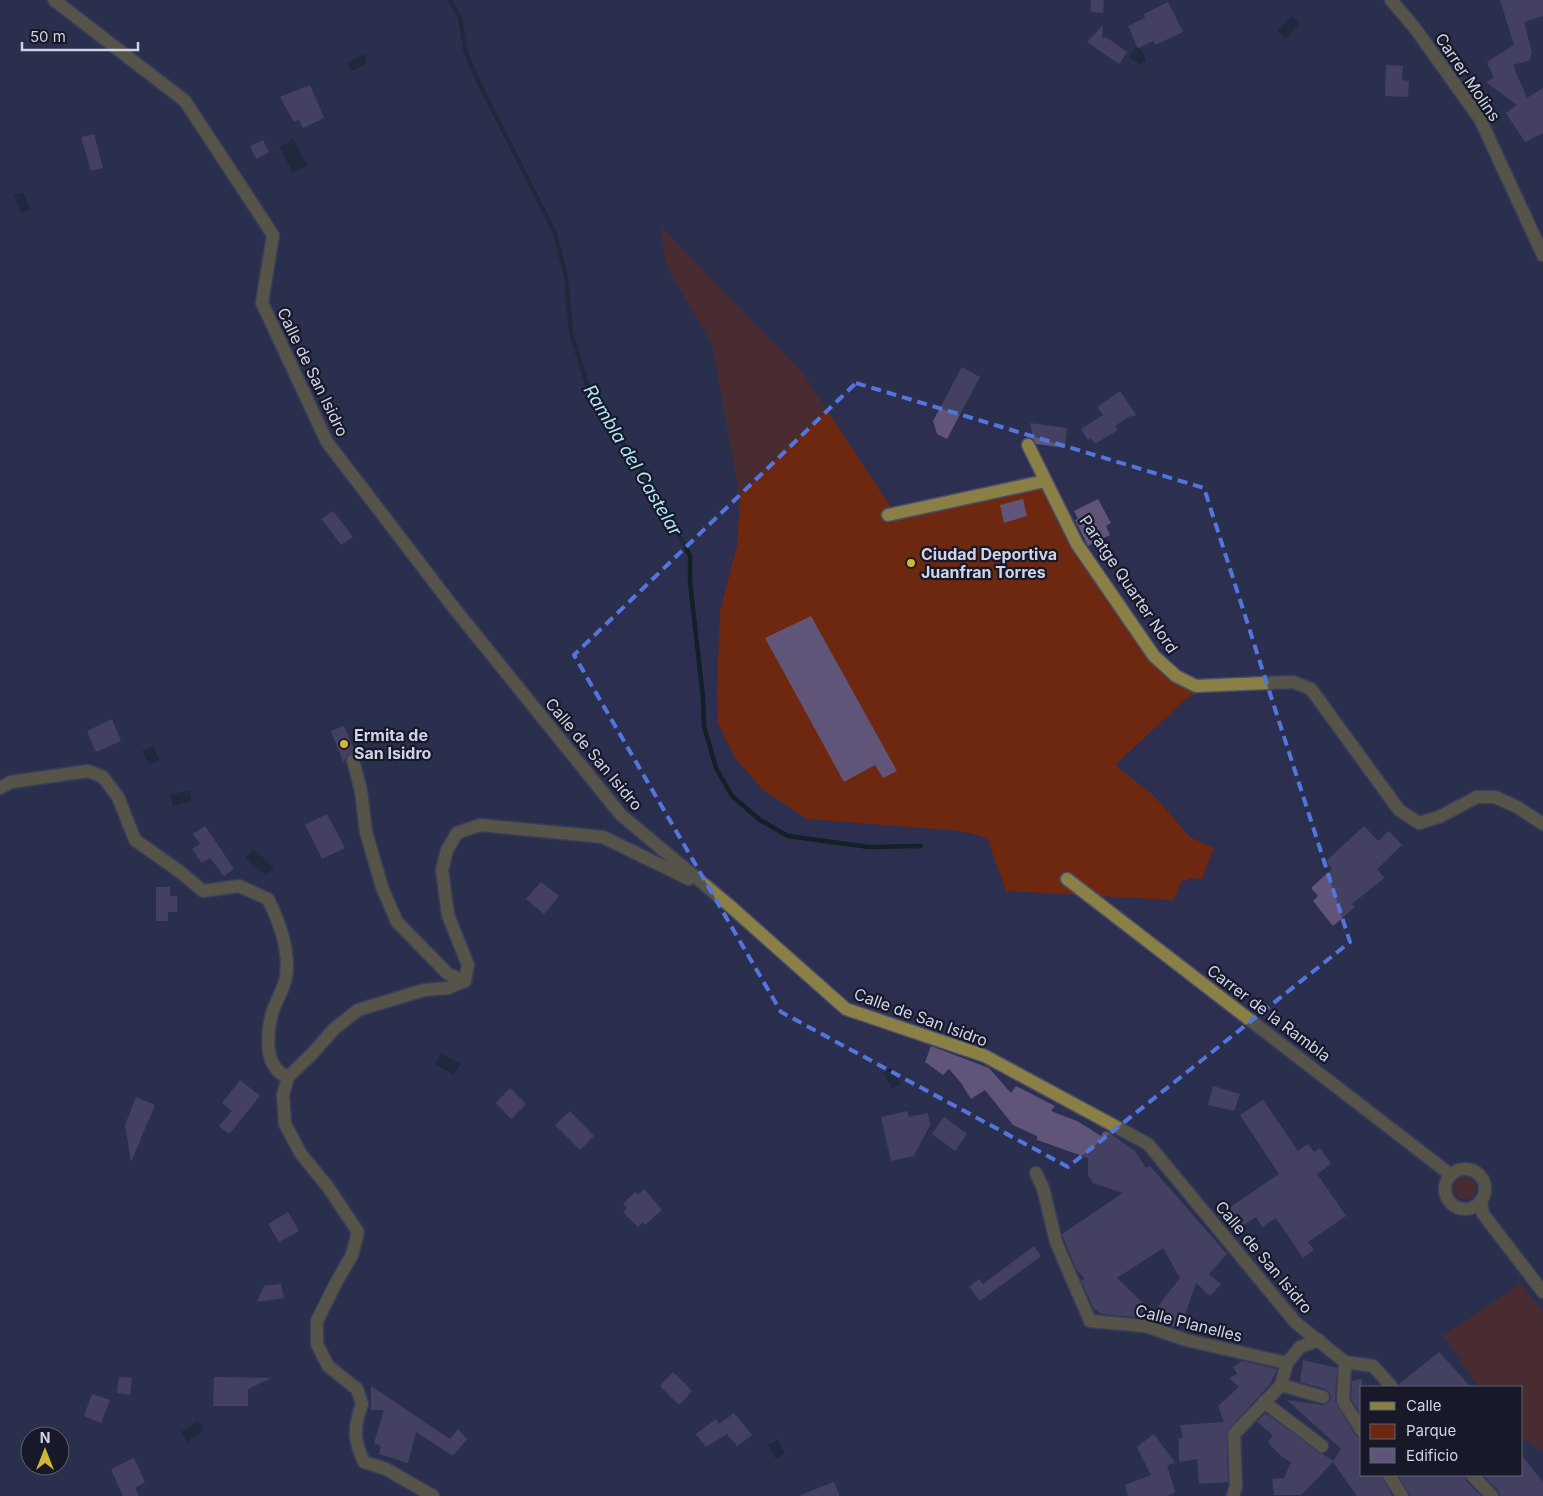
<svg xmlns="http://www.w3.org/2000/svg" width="1543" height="1496" font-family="Inter,sans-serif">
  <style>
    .green { fill: #6d280f }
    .water { fill: #112126 }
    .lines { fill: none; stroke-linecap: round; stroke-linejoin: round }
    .stream { stroke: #112126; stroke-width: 4.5 }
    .building { fill: #605578; fill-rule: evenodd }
    .minor-casing { stroke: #4a4d6b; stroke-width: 15 }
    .minor { stroke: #8a7f44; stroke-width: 12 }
    .marked { fill: none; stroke: #5376dd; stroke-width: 4; stroke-dasharray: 10 6; stroke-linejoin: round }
    .poi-dot { fill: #cfb837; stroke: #171928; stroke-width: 2 }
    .labels { text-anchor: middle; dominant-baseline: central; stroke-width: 4.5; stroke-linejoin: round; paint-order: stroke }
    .street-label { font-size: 16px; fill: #d0d3e8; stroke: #171928 }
    .poi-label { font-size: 16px; font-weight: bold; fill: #d0d3e8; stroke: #171928; text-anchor: start }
    .water-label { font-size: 18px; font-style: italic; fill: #b0e6f7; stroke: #171928 }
  </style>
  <rect width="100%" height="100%" fill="#2c2f4f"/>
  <g class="green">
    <path d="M660,226l142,146 96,146 141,-31 5,4 20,38v8l6,3 94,130 42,19 -19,9 -72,67 39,31 36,41 24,11 -12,31 -11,-1 -10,4 -7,18 -168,-9 -19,-53 -26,-7 -154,-12 -45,-30 -27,-31 -17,-35 -1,-31 3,-81 17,-65 3,-47 -28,-155 -45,-77z"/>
    <circle cx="1465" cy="1188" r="11"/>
    <path d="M1521,1283l22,29v139l-21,-13v-51h-43l-36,-51z"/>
  </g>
  <g class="water">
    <path d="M1292,16l8,8 -14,15 -9,-8z"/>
    <path d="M1136,47l6,3 4,10 -5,5 -12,-7z"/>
    <path d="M363,54l3,3 1,5 -13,9 -4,-1 -2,-7z"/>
    <path d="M293,139l15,27 -15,7 -14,-26z"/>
    <path d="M23,192l7,17 -9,4 -7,-18z"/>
    <path d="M1140,591l11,20 -9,5 -11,-20z"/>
    <path d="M153,746l6,14 -10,5 -7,-14z"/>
    <path d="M189,790l3,11 -19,5 -3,-11z"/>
    <path d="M253,849l21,18 -8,9 -21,-18z"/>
    <path d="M441,1053l20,11 -7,11 -19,-11z"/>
    <path d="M891,1068l10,16 -9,4 -9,-15z"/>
    <path d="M198,1421l6,9 -17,12 -6,-10z"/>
    <path d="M778,1439l7,14 -9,6 -8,-14z"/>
  </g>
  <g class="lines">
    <path class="stream" d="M450,0l10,18 6,35 15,34 74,146 11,43 5,56 17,56 20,35 39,53 43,80v26l13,116 1,28 12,42 16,28 28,24 28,16 81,11 52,-1"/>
  </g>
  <g class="building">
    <path d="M1091,0h13l-1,13 -12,-1z"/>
    <path d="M1500,0h43v16l-19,6 8,31 -2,7 -17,5 14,33 16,-10v45l-18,9 -19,-29 11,-8 -31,-23 8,-4 -7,-16 27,-17z"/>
    <path d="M1168,2l15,30 -28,13 -2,-4 -15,7 -10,-22 17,-8 -1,-4z"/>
    <path d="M1103,25l-1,14 4,-2 21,15 -8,12 -32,-22z"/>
    <path d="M1386,65l17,1 -1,14 7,1 -1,16 -23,-1z"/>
    <path d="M310,85l14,33 -21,10 -4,-8 -5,2 -14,-25z"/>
    <path d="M94,134l9,34 -12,3 -10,-34z"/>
    <path d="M263,140l6,12 -13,7 -6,-13z"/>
    <path d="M962,367l18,10 -33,62 -10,-5 -4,-13z"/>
    <path d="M1120,391l16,24 -8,2 -13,9 3,4 -23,14 -4,-6 -3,2 -7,-11 22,-14 -6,-8z"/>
    <path d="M1030,423l37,5 -2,20 -29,-4 -3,-5z"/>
    <path d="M1023,499l4,17 -23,7 -4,-18z"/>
    <path d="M1098,499l13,24 -5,3 4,9 -22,11 -13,-26 3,-1 -4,-8z"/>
    <path d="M333,511l20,26 -12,8 -19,-26z"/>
    <path d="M811,616l86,155 -14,7 -8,-13 -31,17 -79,-144z"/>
    <path d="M112,719l9,22 -25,11 -9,-21z"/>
    <path d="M344,726l11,26 -7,2 -5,8 -12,-31z"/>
    <path d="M327,814l18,34 -23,11 -17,-34z"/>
    <path d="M205,826l29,43 -10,7 -14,-18 -8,5 -10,-14 8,-5 -7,-10z"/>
    <path d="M1364,826l14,15 11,-10 13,14 -25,24 7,9 -32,26 3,3 -22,19 -20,-25 5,-5 -7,-8 21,-19 -6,-8z"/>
    <path d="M541,882l18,14 -15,18 -18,-15z"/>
    <path d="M156,887h14v9h7v16h-9v9h-12z"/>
    <path d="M931,1046l58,22 22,25 5,-7 39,20 -4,5 26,10 24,15 3,-5 6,2 25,18 11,17 4,-2 77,88 -18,20 12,10 -11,12 -14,-13 -16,46 -33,-11 -45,-4 -8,-5 -13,-29 4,-1 -9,-10 -14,-35 61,-41 -30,-10 -5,-8v-17l-51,-18v-4l-24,-11 -28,-35 -14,9 -10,-16 -12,-14 -6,6 -18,-13zM1163,1248l17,30 -27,35 -36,-35z"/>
    <path d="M240,1080l20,16 -31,38 -10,-8 13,-15 -10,-8z"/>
    <path d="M1213,1086l27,8 -6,17 -26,-6z"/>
    <path d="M510,1088l16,16 -15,15 -15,-16z"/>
    <path d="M136,1097l19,8 -24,57 -6,-37z"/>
    <path d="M1263,1100l35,51 10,-7 6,8 6,-4 11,16 -14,10 29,42 -38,26 6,8 -11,8 -27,-40 -14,9 -6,-10 -19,12 -8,-21 50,-34 -39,-59z"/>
    <path d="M570,1111l24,25 -14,14 -25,-25z"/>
    <path d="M907,1111l2,6 19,-4 2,12 -16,31 -23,5 -10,-44z"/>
    <path d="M944,1117l23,17 -12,17 -23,-17z"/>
    <path d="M644,1189l18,21 -17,15 -2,-3 -5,5 -15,-15 4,-4 -4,-4 12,-12 3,3z"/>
    <path d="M288,1212l11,19 -20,11 -11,-18z"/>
    <path d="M1034,1246l7,10 -61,45 -11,-14 10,-8 4,5z"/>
    <path d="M281,1284l3,14 -27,4 7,-16z"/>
    <path d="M1439,1352l32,35h-71l-1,-3z"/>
    <path d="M1303,1360l34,8 -2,33 20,34 7,4v36h19l11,21h-35l-24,-34 -32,33h-27l-2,-16 12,-1 7,-16 -10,-6 -13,-14 5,-7 -16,-13 8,-9 68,48 8,-12 -54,-49 37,5 7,-5v-5l-5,-6 -26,-7z"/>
    <path d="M1242,1361l35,8 -7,15 -43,47 1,51 -29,2 -2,-25 -18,3v-24h4l-3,-13 44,-3 -6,-16 21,-19 -10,-9 8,-4 -4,-7z"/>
    <path d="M673,1372l19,19 -13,14 -19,-19z"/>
    <path d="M119,1377l13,1 -2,17 -13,-2z"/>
    <path d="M214,1377l57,1 -23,11v17h-35z"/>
    <path d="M1362,1379v36l-11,-16 1,-18z"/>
    <path d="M371,1386l79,53 8,-10 9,10 -14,17 -37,-24 -8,31 -29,-9 2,-8 -7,-3 10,-33h-13z"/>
    <path d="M92,1394l18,6 -9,23 -17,-7z"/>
    <path d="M734,1413l18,22 -15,11 -10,-12 -21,13 -10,-13 20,-15 3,5z"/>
    <path d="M1154,1434l21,29 -8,2 8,27 -7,4h-40l-3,-11 26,-10 -14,-28z"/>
    <path d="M1522,1456l21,26v14h-43l-2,-6 -15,-15h39z"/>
    <path d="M134,1458l11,24 -10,6 4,8h-16l-12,-27z"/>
    <path d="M1398,1475h66l2,6 15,15h-71z"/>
    <path d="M834,1482l6,14h-39l-1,-1z"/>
  </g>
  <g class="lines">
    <defs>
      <g id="minor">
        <path d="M54,0l131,101 88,134 -11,68 65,139 127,166 167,207 109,91 116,103 139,47 163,88 148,179 49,39"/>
        <path d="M1391,0l23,27 66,92 63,136"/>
        <path d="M1028,445l49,99 77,112 22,20 20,10 97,-4 18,7 88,121 20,13 20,-6 38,-20h18l22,10 26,17"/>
        <path d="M888,515l157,-34"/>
        <path d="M353,760l8,31 5,41 16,55 15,35 51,52 17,7"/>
        <path d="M0,788l11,-6 77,-11 15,6 15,20 17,43 44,31 24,20 36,-5 29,13c11,22 22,52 18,78 -2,12 -10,24 -14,36 -5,21 -9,55 16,64l24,-23 22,-25 24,-19 66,-20 24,-2 17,-7 3,-16 -20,-50 -6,-45 5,-20 10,-17 23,-8 123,12 86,42"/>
        <path d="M1067,879l384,296"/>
        <path d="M288,1077l-5,18 2,29 16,30 27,33 30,45 -6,23 -15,26 -20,40v23l11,22 29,23 5,15c-8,22 -9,36 2,58l22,7 47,27"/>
        <circle cx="1465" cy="1189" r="20"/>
        <path d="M1036,1173l7,15 13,54 34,79 55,5 41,14 101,23 13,-16 19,-7"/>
        <path d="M1481,1200l2,14 60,78"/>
        <path d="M1345,1362l-2,39 19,30"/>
        <path d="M1345,1362l28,4 19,21"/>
        <path d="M1281,1385l42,12"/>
        <path d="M1264,1402l58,44"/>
        <path d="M1389,1475l13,21"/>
        <path d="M1472,1475l20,21"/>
        <path d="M1233,1496l3,-10 -2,-52 47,-49 6,-22"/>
      </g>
    </defs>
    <use href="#minor" class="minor-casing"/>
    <use href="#minor" class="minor"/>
  </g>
  <path d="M0 0H1543V1496H0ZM856,383l348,105 146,454 -282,225 -287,-155 -207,-357z" fill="#2c2f4f" fill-opacity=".55" fill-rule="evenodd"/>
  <path class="marked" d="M856,383l348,105 146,454 -282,225 -287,-155 -207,-357z"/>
  <g class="poi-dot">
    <circle cx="911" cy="563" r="5"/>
    <circle cx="344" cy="744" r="5"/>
  </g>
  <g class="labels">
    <g class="street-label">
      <text transform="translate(1468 77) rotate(56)">Carrer Molins</text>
      <text transform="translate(313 372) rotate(64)">Calle de San Isidro</text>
      <text transform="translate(1129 584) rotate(56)">Paratge Quarter Nord</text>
      <text transform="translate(594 754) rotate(50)">Calle de San Isidro</text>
      <text transform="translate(1269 1013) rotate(37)">Carrer de la Rambla</text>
      <text transform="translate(921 1017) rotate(20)">Calle de San Isidro</text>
      <text transform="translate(1264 1257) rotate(50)">Calle de San Isidro</text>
      <text transform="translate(1189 1323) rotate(14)">Calle Planelles</text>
    </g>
    <g class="poi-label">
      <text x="921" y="554">Ciudad Deportiva<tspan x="921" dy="18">Juanfran Torres</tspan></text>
      <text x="354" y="735">Ermita de<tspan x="354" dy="18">San Isidro</tspan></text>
    </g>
    <g class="water-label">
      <text transform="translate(633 460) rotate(59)">Rambla del Castelar</text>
    </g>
  </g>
  <rect x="1360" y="1386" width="162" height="90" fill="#171928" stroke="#616375"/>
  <rect x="1370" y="1402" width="25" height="8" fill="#8a7f44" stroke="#616375"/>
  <text x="1406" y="1411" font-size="15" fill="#d0d3e8">Calle</text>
  <rect x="1370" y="1424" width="25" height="15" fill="#6d280f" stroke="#616375"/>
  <text x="1406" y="1436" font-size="15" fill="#d0d3e8">Parque</text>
  <rect x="1370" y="1448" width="25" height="15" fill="#605578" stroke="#616375"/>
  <text x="1406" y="1461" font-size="15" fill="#d0d3e8">Edificio</text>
  <g transform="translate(45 1451)"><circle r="24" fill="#171928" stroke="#616375"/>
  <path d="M0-4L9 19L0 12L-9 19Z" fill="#cfb837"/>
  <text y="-8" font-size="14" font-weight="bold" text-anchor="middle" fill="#d0d3e8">N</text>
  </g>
  <path d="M22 42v8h116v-8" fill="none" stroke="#d0d3e8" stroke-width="2.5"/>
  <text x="30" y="42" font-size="15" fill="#d0d3e8" stroke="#171928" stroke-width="4" paint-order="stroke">50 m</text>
</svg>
